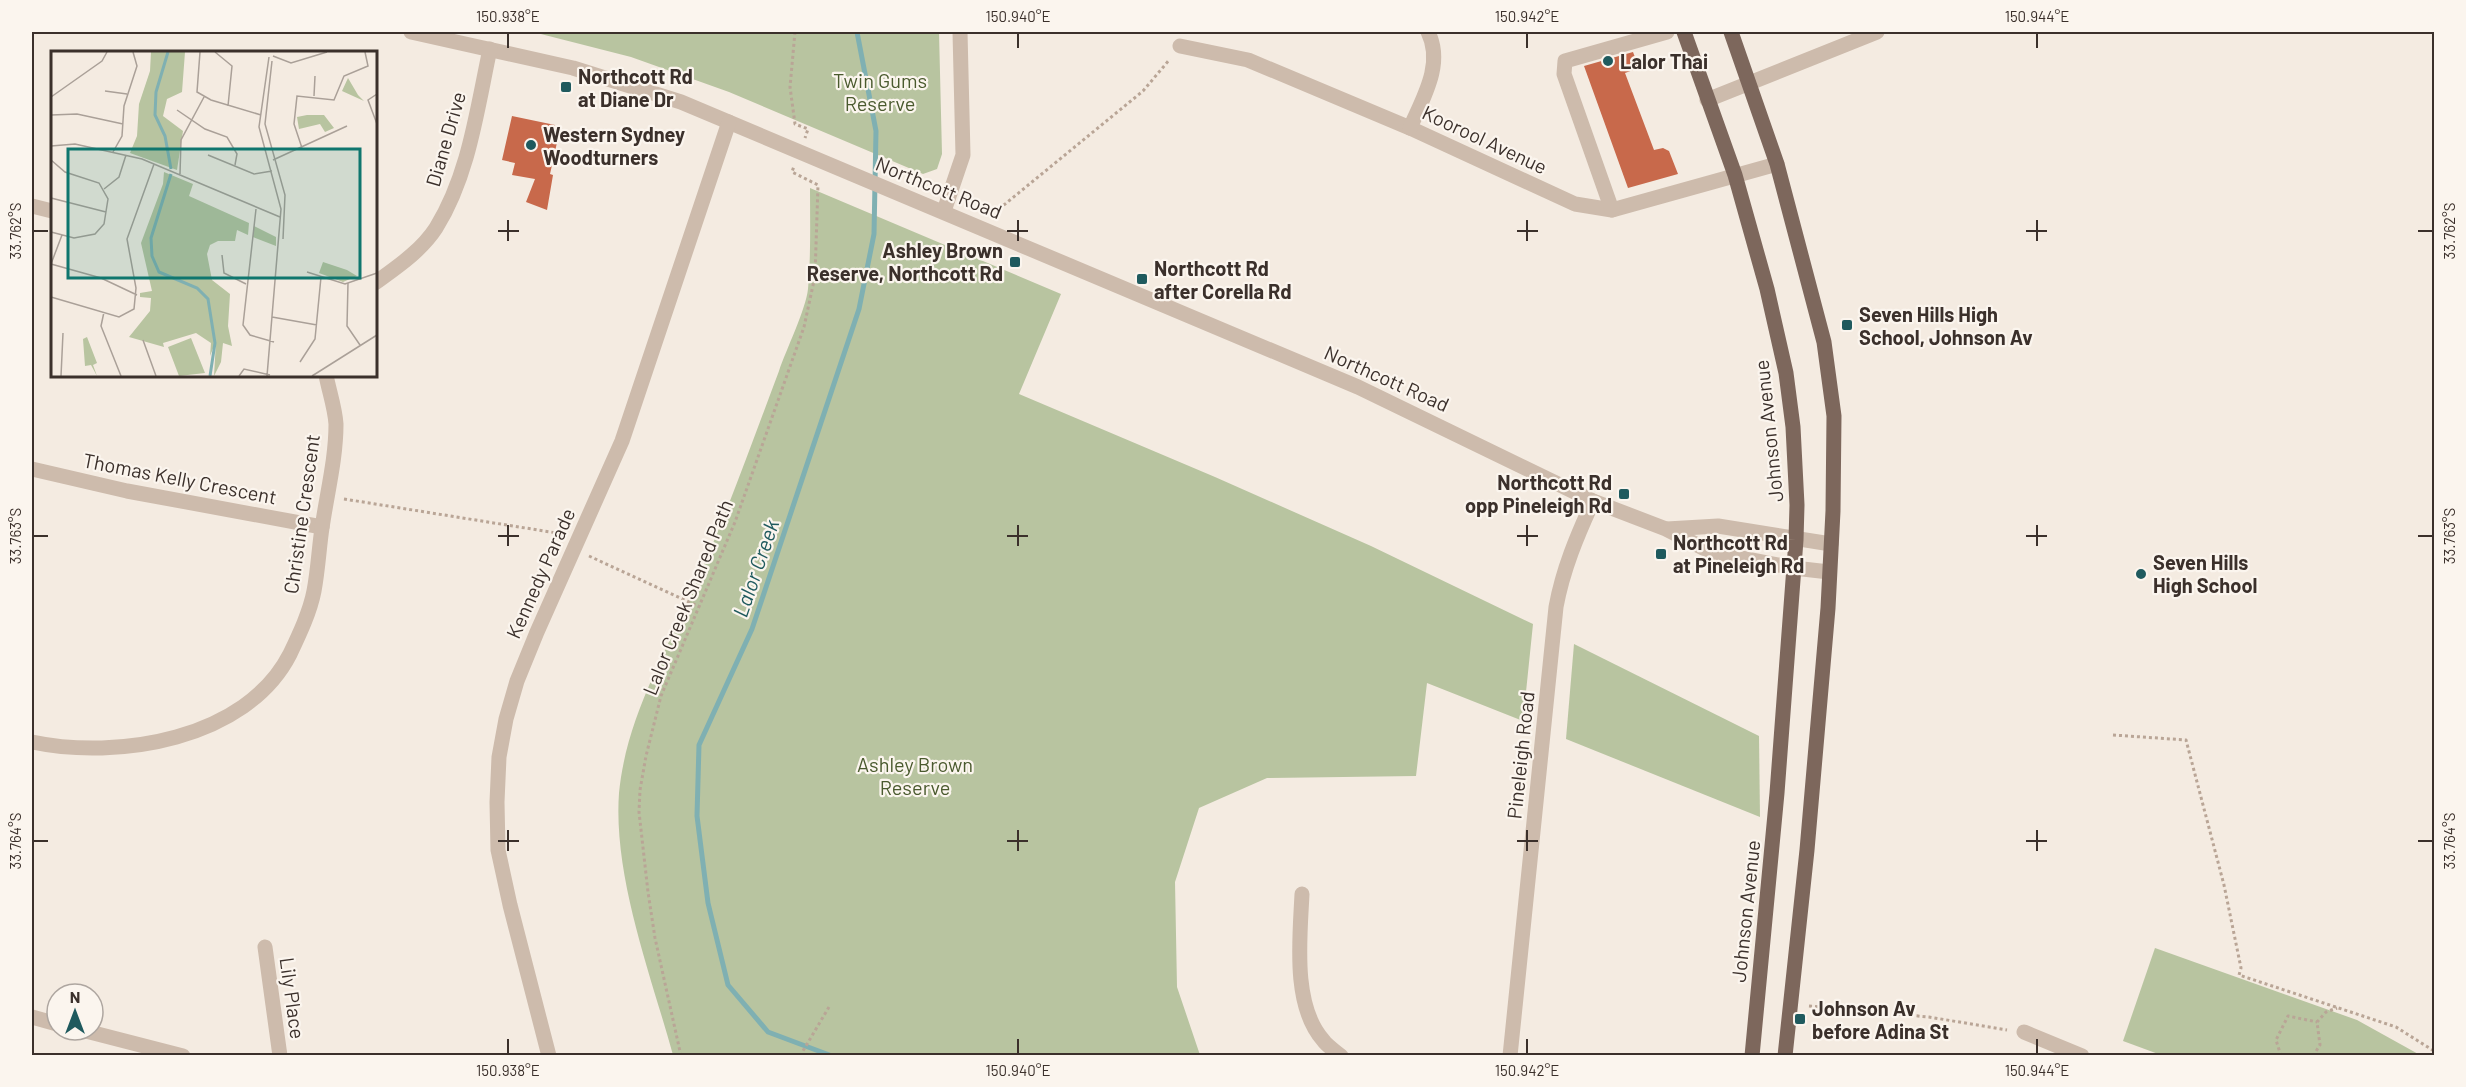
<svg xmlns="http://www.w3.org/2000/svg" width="2466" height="1087" font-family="Barlow,sans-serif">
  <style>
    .green { fill: #b8c4a0 }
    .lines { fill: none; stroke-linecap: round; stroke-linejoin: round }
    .stream { stroke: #7fb0b2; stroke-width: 5 }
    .building { fill: #c8694b }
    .path { stroke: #b9a596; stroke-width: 3; stroke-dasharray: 3 3; stroke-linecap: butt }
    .minor { stroke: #cdbbac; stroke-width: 15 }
    .major { stroke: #7d675c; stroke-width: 15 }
    .ticks { fill: none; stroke: #3b302b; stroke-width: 2 }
    .poi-dot { fill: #1f5a5e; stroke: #fbf5ee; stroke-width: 2 }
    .labels { text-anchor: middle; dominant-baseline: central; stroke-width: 4.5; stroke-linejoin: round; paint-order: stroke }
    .poi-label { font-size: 20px; font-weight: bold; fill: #3b302b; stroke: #fbf5ee; text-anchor: start }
    .park-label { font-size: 20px; fill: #4a5a2e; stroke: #fbf5ee }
    .street-label { font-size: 20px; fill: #3b302b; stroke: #fbf5ee }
    .water-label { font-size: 21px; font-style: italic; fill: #1f5a5e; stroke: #fbf5ee }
    .inset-river { fill: none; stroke: #7fb0b2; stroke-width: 3 }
    .inset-road { fill: none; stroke: #aaa098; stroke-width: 1.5 }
    .view { fill: #0f766e; fill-opacity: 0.15; stroke: #0f766e; stroke-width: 3 }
    .inset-edge { fill: none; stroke: #3b302b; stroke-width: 3 }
    .neatline { fill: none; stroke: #3b302b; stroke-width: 2 }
    .ticks-label { font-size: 15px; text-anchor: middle; fill: #3b302b }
  </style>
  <rect width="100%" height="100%" fill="#f4ebe1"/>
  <g class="green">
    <path d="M533,32h406l3,122 -5,15 -14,5 -194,-82 -98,-35z"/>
    <path d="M810,188l251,106 -42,100 196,83 156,69 162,78 -10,97 -96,-38 -11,93 -149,2 -68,30 -24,74 2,105 23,68h-527c-22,-80 -60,-178 -54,-262 7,-73 44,-135 73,-201 33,-73 59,-147 87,-221 7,-21 27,-62 29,-82 3,-33 2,-68 2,-101z"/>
    <path d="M1574,644l185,92 1,81 -194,-78z"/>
    <path d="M2155,948l202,72 63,35h-259l-38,-14z"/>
  </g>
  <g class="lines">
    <path class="stream" d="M832,1056l-64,-24 -40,-47 -20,-82 -11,-87 2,-71 53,-116 107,-320 15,-75 2,-103 -19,-99"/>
  </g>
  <g class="building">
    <path d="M1633,52l6,16 -14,5 29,77 9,-2 6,3 9,23 -50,14 -44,-122z"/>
    <path d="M512,116l43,9 -1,3 6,1 -10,45 3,1 -6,35 -21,-8 9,-23 -23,-4 3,-12 -13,-3z"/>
  </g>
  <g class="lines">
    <g class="path">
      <path d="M795,32l-5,55 5,37 13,5 -3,9"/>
      <path d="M999,209l144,-118 27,-32"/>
      <path d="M344,499l219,35"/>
      <path d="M589,556l111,51"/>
      <path d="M2113,735l73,5 38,145 17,83 -2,7 157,52 38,24"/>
      <path d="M1809,1006l120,11 78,13"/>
      <path d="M681,1056l-26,-118 -7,-46 -9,-80 1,-22 6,-34 15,-60 74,-174 69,-195 11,-51 3,-91 -26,-13 2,-6"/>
      <path d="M800,1056l29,-49"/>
      <path d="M2281,1056l-5,-16 12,-24 29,6"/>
      <path d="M2313,1056l7,-11 -3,-23 9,-10 11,-4"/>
    </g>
    <g class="minor">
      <path d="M411,32l162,36 108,34 677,285 235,114 73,28 45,23 83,16 35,4"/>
      <path d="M1180,46l68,14 162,68 165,76 37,6 165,-46"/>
      <path d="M1707,100l170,-68"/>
      <path d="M1410,128c13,-30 34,-64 18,-96"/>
      <path d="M32,206l20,5"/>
      <path d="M1612,210l-48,-136 1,-13 102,-29"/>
      <path d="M944,211l19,-56 -3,-123"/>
      <path d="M375,283c22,-16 46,-32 61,-55 33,-53 41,-119 54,-179"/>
      <path d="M32,469l95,22 195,36"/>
      <path d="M1667,529l51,-3 113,18"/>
      <path d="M32,742c85,18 214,-2 258,-88 9,-19 20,-42 24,-63 4,-21 5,-43 8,-63 5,-35 14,-69 14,-104 -1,-16 -7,-33 -10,-49"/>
      <path d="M1302,894c-2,43 -10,111 21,146 4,6 12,11 18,16"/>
      <path d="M265,947l15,109"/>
      <path d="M32,1017l25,7"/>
      <path d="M82,1030l101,26"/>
      <path d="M2024,1032l58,24"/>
      <path d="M549,1056l-39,-151 -12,-55 -1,-48 2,-45 7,-38 11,-38 20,-49 85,-191 107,-319"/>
      <path d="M1510,1056l46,-449c7,-38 21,-71 37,-106"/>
    </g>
    <g class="major">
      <path d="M1684,32l51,143 32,114 19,84 7,54 4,78 -1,35 -19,253 -25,263"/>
      <path d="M1731,32l46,132 47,178 10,74 -1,95 -5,97 -21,242 -22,206"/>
    </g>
  </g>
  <path class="ticks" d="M508,33v15M1018,33v15M1527,33v15M2037,33v15M508,220v21M1018,220v21M1527,220v21M2037,220v21M33,231h15M498,231h21M1007,231h21M1517,231h21M2026,231h21M2418,231h15M508,525v21M1018,525v21M1527,525v21M2037,525v21M33,536h15M498,536h21M1007,536h21M1517,536h21M2026,536h21M2418,536h15M508,830v21M1018,830v21M1527,830v21M2037,830v21M33,841h15M498,841h21M1007,841h21M1517,841h21M2026,841h21M2418,841h15M508,1039v15M1018,1039v15M1527,1039v15M2037,1039v15"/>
  <g class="poi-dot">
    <circle cx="1608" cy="61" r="6"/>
    <rect x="560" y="81" width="12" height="12" rx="3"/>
    <circle cx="531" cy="145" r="6"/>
    <rect x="1009" y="256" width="12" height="12" rx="3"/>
    <rect x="1136" y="273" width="12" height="12" rx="3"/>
    <rect x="1841" y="319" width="12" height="12" rx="3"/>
    <rect x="1618" y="488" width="12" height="12" rx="3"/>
    <rect x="1655" y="548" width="12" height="12" rx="3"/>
    <circle cx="2141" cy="574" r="6"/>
    <rect x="1794" y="1013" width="12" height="12" rx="3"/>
  </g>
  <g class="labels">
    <g class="poi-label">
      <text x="1620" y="61">Lalor Thai</text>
      <text x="578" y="76">Northcott Rd<tspan x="578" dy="23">at Diane Dr</tspan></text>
      <text x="543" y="134">Western Sydney<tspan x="543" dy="23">Woodturners</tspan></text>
      <text x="1003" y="250" text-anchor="end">Ashley Brown<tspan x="1003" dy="23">Reserve, Northcott Rd</tspan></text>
      <text x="1154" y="268">Northcott Rd<tspan x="1154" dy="23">after Corella Rd</tspan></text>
      <text x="1859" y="314">Seven Hills High<tspan x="1859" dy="23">School, Johnson Av</tspan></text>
      <text x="1612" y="482" text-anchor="end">Northcott Rd<tspan x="1612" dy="23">opp Pineleigh Rd</tspan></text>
      <text x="1673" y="542">Northcott Rd<tspan x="1673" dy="23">at Pineleigh Rd</tspan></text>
      <text x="2153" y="562">Seven Hills<tspan x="2153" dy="23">High School</tspan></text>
      <text x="1812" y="1008">Johnson Av<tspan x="1812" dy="23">before Adina St</tspan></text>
    </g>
    <g class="park-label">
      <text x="880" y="80">Twin Gums<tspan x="880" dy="23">Reserve</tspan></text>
      <text x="915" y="764">Ashley Brown<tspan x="915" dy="23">Reserve</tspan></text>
    </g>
    <g class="street-label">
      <text transform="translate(445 139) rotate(-74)">Diane Drive</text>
      <text transform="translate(1485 139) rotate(25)">Koorool Avenue</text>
      <text transform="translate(939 187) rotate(22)">Northcott Road</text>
      <text transform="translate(1387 378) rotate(24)">Northcott Road</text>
      <text transform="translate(1768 431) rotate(-96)">Johnson Avenue</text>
      <text transform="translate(180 478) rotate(11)">Thomas Kelly Crescent</text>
      <text transform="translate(301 514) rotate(-82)">Christine Crescent</text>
      <text transform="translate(540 573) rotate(-66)">Kennedy Parade</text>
      <text transform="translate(687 597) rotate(-68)">Lalor Creek Shared Path</text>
      <text transform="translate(1520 755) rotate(-84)">Pineleigh Road</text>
      <text transform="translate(1745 911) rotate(-84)">Johnson Avenue</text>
      <text transform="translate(293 998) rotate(82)">Lily Place</text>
    </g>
    <g class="water-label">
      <text transform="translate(755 568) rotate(-71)">Lalor Creek</text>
    </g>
  </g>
  <g transform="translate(51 51)">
    <rect width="326" height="326" fill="#f4ebe1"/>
    <path d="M100,1h34l-3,40 -15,7 -4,17 20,15 -6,39 -47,-17 7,-17 2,-32 11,-33zM297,27l10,17 6,6 -22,-10zM256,64h17l10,13 -9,4 -5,-8 -21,5 -2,-12zM113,121l29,12 -4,12 60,27 -1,12 -11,-5 -2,11h-17l-8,4 -3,9 5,26 18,14 -2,32 4,20 -9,-3 -2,19 -7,14 2,-35 -6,15 1,-13 -15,-10 -33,10 1,4 -35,-10 21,-26 1,-13 -11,-1v-4l12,-2 -11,-48 22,-59zM203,175l22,11v9l-23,-9zM272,211l24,8 10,6 -14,6 -24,-9zM36,286l10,26 -4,2 4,11 -6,-11 -6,1 -2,-27zM140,287l14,35 -26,3 -11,-29z" fill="#b8c4a0"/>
    <path class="inset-river" d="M117,1l-12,40 -1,23 10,21 6,33M120,123l-20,64 1,18 7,16 38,16 11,11 7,44 -5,33"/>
    <path class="inset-road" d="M149,1l-3,40 14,8 50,15M164,1l17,14 -4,40M222,5l18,7 36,-11M221,10l-7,63 20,71 -2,44M54,40l22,3M326,43l-9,6 9,24M263,45l1,-20M0,46l51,-36 5,-9M126,59l28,19 22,8 10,17 -2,11M0,64l26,-1 46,10M0,95l24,-2 67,15 138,58M251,97l-8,-24 3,-28 37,4 10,-24 24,-10 -3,-14M62,101l9,-16 2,-30 13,-40 -4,-14M157,104l46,19 18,-3M0,109l14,12 34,11 9,16 -4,25 -9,10 -21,4 -23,-6M222,109l74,-34M129,123l1,-34 23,-43M53,138l15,-12 7,-22M0,147l55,14M205,158l-13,116 7,10 24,7M171,204l2,18 22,11M0,213l50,14 36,17M0,213l11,-29M256,221l38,12 32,-11M297,232l-1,43 13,19M0,246l68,20 15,-8 2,-21 -9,-49 27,-75M53,261l-3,14 20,50M221,266l45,8M92,289l13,36M249,311l15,-23 6,-62M10,325l2,-43M188,325l5,-7 26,6M216,325l14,-167 -22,-82 10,-70M261,325l65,-41"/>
    <path class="view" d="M17,98h292v129h-292z"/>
    <rect width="326" height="326" class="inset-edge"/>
  </g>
  <rect width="2466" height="1087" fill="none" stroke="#fbf5ee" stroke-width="66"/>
  <g transform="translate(75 1012)"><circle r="28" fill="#fbf5ee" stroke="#aea6a0" stroke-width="1.5"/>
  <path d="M0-4.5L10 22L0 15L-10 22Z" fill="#1f5a5e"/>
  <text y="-9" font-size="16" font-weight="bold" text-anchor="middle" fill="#3b302b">N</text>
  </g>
  <rect x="33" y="33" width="2400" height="1021" class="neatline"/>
  <g class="ticks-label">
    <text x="508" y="22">150.938°E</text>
    <text x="1018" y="22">150.940°E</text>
    <text x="1527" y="22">150.942°E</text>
    <text x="2037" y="22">150.944°E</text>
    <text transform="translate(16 231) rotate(-90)" y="5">33.762°S</text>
    <text transform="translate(2450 231) rotate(-90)" y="5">33.762°S</text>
    <text transform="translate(16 536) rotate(-90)" y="5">33.763°S</text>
    <text transform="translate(2450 536) rotate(-90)" y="5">33.763°S</text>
    <text transform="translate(16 841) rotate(-90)" y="5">33.764°S</text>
    <text transform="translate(2450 841) rotate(-90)" y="5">33.764°S</text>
    <text x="508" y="1076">150.938°E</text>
    <text x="1018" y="1076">150.940°E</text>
    <text x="1527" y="1076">150.942°E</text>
    <text x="2037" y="1076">150.944°E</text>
  </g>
</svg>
